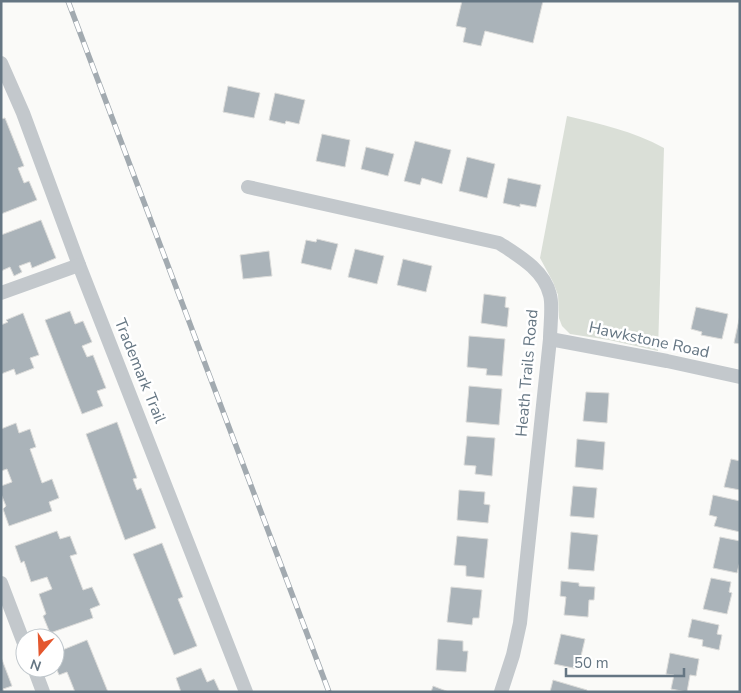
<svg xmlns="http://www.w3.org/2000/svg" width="741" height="693" font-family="'Nunito Sans',sans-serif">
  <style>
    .green { fill: #dadfd7 }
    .building { fill: #aab3b9; stroke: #dcdcda }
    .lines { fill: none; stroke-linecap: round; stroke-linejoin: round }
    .street { stroke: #c3c8cc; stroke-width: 14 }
    .rail-casing { stroke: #a2aab0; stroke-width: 5.5 }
    .rail { stroke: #fff; stroke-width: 4; stroke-dasharray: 11; stroke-linecap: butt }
    .labels { text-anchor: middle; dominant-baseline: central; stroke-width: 5; stroke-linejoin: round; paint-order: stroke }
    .street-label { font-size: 16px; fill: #657683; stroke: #fff }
  </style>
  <rect width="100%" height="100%" fill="#fafaf8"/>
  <path class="green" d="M567,116c34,8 66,15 97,32l-6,203 -49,-11 -39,-6 -8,-8 -3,-8 -1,-23 -5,-13 -13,-24z"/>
  <g class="building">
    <path d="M462,1h81l-10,42 -48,-12 -4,15 -18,-4 3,-14 -10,-2z"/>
    <path d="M228,86l32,7 -6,25 -31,-6z"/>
    <path d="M275,93l30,7 -6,24 -13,-3 -1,3 -16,-4z"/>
    <path d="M5,118l19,48 -6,2 6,15 5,-2 8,19 -36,14v-95z"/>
    <path d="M322,134l28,6 -5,27 -29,-6z"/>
    <path d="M415,141l36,9 -9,34 -20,-6 -2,7 -16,-4z"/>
    <path d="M366,147l28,7 -6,22 -27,-7z"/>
    <path d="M467,157l28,7 -8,34 -28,-7z"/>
    <path d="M508,178l33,7 -5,22 -16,-3v3l-17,-4z"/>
    <path d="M41,220l15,38 -24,10 -2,-6 -11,4 3,6 -8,4 -4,-9 -9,4v-36z"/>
    <path d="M317,239l21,5 -7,26 -30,-7 5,-23 10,2z"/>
    <path d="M355,249l29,7 -7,28 -29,-7z"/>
    <path d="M269,251l3,25 -29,3 -3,-24z"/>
    <path d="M403,259l29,7 -6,26 -29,-7z"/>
    <path d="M484,294l22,3 -1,10 4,1 -2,19 -26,-4z"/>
    <path d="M696,307l32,7 -6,25 -21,-4 1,-3 -11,-3z"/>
    <path d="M70,311l5,13 8,-3 9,21 -10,4 5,11 6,-2 13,33 -9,3 6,15 -21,8 -37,-94z"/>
    <path d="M23,313l16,42 -9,3 4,10 -18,7 -2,-6 -13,5v-49l7,-3 -2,-2z"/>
    <path d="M740,315v29l-6,-1z"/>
    <path d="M469,336l36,3 -3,37 -16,-1 1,-6 -20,-2z"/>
    <path d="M469,386l33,3 -3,36 -33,-3z"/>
    <path d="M586,392l23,1 -2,30 -24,-2z"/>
    <path d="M117,422l20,56 -4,1 4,11 4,-2 15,40 -31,12 -39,-106z"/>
    <path d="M16,423l3,10 11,-4 6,18 -6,2 12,34 10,-4 7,19 -10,4 3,9 -43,15 -6,-17 3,-3 -5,-12v-8l11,-4 -5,-13 -6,2v-42z"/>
    <path d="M467,436l28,2 -3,38 -17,-2 1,-8 -12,-1z"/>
    <path d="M577,439l28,3 -2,28 -28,-3z"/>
    <path d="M731,459l9,2v29l-16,-3z"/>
    <path d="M573,486l24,2 -3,30 -24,-2z"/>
    <path d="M459,490l26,2 -1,12 6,1 -2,18 -31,-3z"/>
    <path d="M713,495l27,6v31l-26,-6 3,-9 -8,-2z"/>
    <path d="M57,531l3,8 10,-3 7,18 -7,2 13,34 9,-3 8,18 -10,4 3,9 -43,15 -7,-17 3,-2 -7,-20 13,-5 -5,-12 -16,5 -7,-21 -3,2 -6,-17z"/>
    <path d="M571,532l27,3 -4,36 -26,-2z"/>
    <path d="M457,536l31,3 -4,39 -18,-2v-10l-12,-1z"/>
    <path d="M720,537l20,4v20l-3,12 -24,-5z"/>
    <path d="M162,543l21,54 -5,2 19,47 -23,9 -41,-101z"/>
    <path d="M711,578l20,4 -2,10 3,1 -5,21 -24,-5z"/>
    <path d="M561,581l18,2v3l16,1 -1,13h-5l-1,17 -24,-2 2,-18 -6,-1z"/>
    <path d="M451,587l31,3 -3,28h-6l-1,7 -25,-3z"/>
    <path d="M692,619l27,6 -2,9 5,1 -3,15 -17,-4 1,-6 -15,-3z"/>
    <path d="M561,634l24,5 -7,30 -24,-5z"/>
    <path d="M438,639l25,2v10h5l-2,21 -30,-2z"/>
    <path d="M87,640l21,52h-33l-8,-20 -8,3 -4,-10v-12z"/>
    <path d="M670,653l29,6 -3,17 -6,-1 -3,17 -16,-3 3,-14 -8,-1z"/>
    <path d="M1,657l11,29 -9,3 1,3h-3z"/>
    <path d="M201,668l6,14 7,-3 6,13h-39l-5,-14z"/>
    <path d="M553,680l34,10v2h-37z"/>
    <path d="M433,686l16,6h-18z"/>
  </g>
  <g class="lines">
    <g class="street">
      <path d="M1,63l22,50 56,152 167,427"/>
      <path d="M248,187l251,56c20,13 45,27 51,52 3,11 0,32 0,44l-30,284 -7,32 -12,37"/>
      <path d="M1,293l78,-28"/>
      <path d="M550,339l117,22 73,16"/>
      <path d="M1,583l24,63"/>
      <path d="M34,668l9,24"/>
    </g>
    <defs>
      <path id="rail" d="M68,1l261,691"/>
    </defs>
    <use href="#rail" class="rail-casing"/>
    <use href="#rail" class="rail"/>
  </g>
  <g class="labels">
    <g class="street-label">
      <text transform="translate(649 340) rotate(12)">Hawkstone Road</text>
      <text transform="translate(140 371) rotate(68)">Trademark Trail</text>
      <text transform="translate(527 373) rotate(-85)">Heath Trails Road</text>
    </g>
  </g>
  <rect width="741" height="693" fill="none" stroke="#657683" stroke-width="5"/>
  <g transform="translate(40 653) rotate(199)"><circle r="24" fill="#ffffff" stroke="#c1c8cd"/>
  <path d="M0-4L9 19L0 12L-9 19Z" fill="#e4572e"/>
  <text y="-8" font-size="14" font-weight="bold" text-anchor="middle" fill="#657683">N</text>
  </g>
  <path d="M566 668v8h118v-8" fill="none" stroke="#657683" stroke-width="2.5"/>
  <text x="574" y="668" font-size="15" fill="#657683" stroke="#ffffff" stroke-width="4" paint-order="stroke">50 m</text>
</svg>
